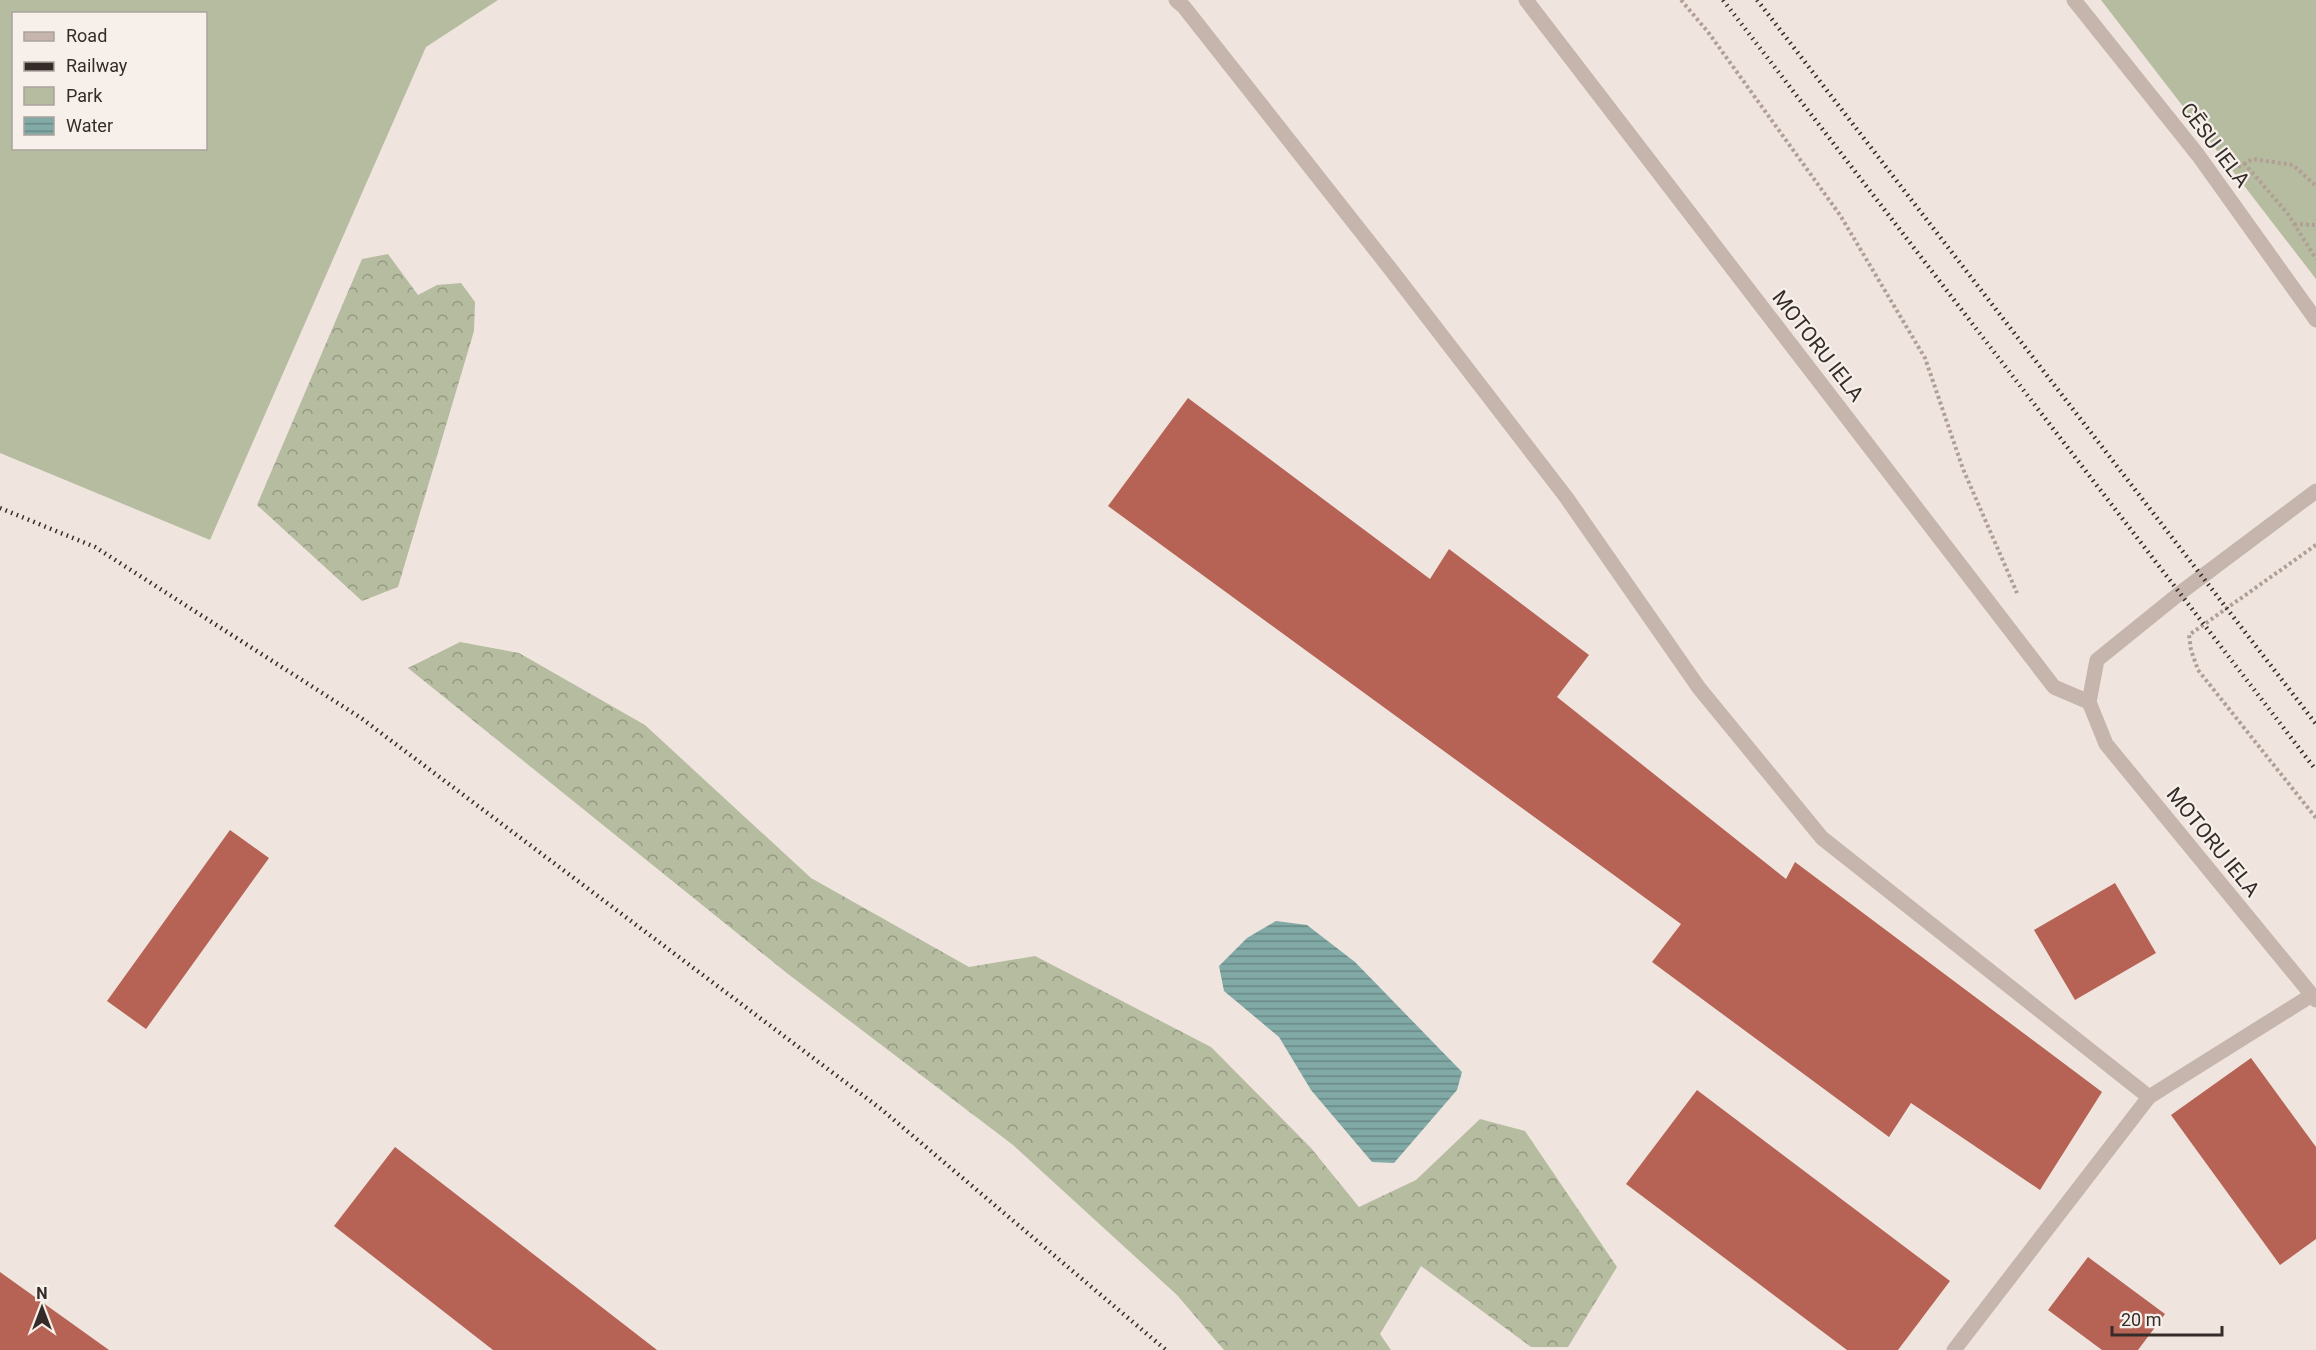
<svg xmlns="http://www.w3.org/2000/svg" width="2316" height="1350" font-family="Roboto,sans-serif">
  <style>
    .green { fill: #b6bca0; fill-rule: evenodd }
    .forest { fill: url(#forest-crowns) }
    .water { fill: url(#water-rules) }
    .building { fill: #b66255 }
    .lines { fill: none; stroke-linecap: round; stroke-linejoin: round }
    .path { stroke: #b19f96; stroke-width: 4; stroke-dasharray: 3 3; stroke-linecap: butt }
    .lane { stroke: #c6b5ac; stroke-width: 15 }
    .street { stroke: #c6b5ac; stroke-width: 15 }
    .rail { stroke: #352c2a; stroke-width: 4.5; stroke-dasharray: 1.5 4.5; stroke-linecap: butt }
    .labels { text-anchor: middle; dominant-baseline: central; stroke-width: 4.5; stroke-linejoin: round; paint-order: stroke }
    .street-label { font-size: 21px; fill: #352c2a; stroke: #f7f0ea }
  </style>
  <defs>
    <pattern id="forest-crowns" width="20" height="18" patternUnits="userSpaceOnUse" patternTransform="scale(1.5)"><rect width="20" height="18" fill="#b6bca0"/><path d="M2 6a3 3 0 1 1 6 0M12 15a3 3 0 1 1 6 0" fill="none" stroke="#959983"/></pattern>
    <pattern id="water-rules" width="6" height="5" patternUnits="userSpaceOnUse" patternTransform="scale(1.5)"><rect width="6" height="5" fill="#81a9a6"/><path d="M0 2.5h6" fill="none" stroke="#6a8a87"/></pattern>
  </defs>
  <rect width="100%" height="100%" fill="#efe5de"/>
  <g class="green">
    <path d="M0,0h498l-72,47 -216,493 -210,-87zM14,14h192v134h-192z"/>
    <path d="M2101,0h215v279z"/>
  </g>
  <g class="forest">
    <path d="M388,254l30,41 19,-10 24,-2 14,19 -1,29 -76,256 -36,14 -105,-96 105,-246z"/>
    <path d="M460,642l59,11 126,72 166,153 158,89 66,-11 176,91 100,101 48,59 57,-27 64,-61 45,12 92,136 -49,80h-37l-110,-81 -41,68 11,16h-167l-47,-55 -164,-150 -225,-171 -380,-306z"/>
  </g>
  <path class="water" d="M1276,921l31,4 48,37 107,110 -5,18 -63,73 -22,-1 -61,-72 -32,-53 -55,-46 -5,-25 28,-28z"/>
  <g class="building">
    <path d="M1188,398l242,181 19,-30 140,106 -32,42 229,182 9,-17 307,230 -62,98 -129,-87 -22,34 -237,-175 29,-38 -573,-418z"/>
    <path d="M230,830l39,28 -123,171 -39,-28z"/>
    <path d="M2115,883l41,70 -81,47 -41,-70z"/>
    <path d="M2251,1058l65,89v92l-36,26 -109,-150z"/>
    <path d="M1697,1090l253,191 -52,69h-51l-221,-166z"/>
    <path d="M395,1147l262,203h-164l-159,-124z"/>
    <path d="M2088,1257l77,57 -27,36h-36l-54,-40z"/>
    <path d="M0,1272l109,78h-109z"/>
  </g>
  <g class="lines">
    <g class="path">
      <path d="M1681,0l27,32 132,183 85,143 38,111 54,124"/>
      <path d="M2244,163l44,51 28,45"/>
      <path d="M2238,167l15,-8 40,6 23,21"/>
      <path d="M2294,224l22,1"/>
      <path d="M2316,545l-127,90 2,15 7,20 118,148"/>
    </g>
    <g class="lane">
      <path d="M1176,0l8,7 208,264 174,226 133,191 123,150 327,259"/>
      <path d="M1954,1350l195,-253 163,-102"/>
    </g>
    <g class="street">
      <path d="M1526,0l528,687 35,15"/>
      <path d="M2074,0l124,155 118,165"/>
      <path d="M2316,491l-136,102 -83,67 -8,42 17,42 210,256"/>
    </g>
    <g class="rail">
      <path d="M1723,0l593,770"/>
      <path d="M1757,0l559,724"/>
      <path d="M0,508l95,39 266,171 520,391 285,241"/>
    </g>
  </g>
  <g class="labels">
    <g class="street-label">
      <text transform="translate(2215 145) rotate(53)">CĒSU IELA</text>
      <text transform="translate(1818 346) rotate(52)">MOTORU IELA</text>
      <text transform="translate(2213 842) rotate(51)">MOTORU IELA</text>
    </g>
  </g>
  <rect x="12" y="12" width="195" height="138" fill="#f7f0ea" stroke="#a9a29d" stroke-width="1.5"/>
  <rect x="24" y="32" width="30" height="9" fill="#c6b5ac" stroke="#a9a29d" stroke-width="1.5"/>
  <text x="66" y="42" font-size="18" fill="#352c2a">Road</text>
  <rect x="24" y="62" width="30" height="9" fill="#352c2a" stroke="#a9a29d" stroke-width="1.5"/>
  <text x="66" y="72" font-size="18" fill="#352c2a">Railway</text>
  <rect x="24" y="87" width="30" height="18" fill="#b6bca0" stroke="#a9a29d" stroke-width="1.5"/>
  <text x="66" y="102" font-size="18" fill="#352c2a">Park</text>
  <rect x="24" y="117" width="30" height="18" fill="url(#water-rules)" stroke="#a9a29d" stroke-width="1.5"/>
  <text x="66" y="132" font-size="18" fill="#352c2a">Water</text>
  <g transform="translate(42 1308)" stroke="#f7f0ea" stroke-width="4.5" paint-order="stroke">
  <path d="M0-4.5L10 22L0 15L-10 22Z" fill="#352c2a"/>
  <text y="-9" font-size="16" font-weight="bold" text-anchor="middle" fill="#352c2a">N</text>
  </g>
  <path d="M2112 1326v9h110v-9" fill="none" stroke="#352c2a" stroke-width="3"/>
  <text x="2121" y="1326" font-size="18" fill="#352c2a" stroke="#f7f0ea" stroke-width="4.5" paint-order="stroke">20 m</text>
</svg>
